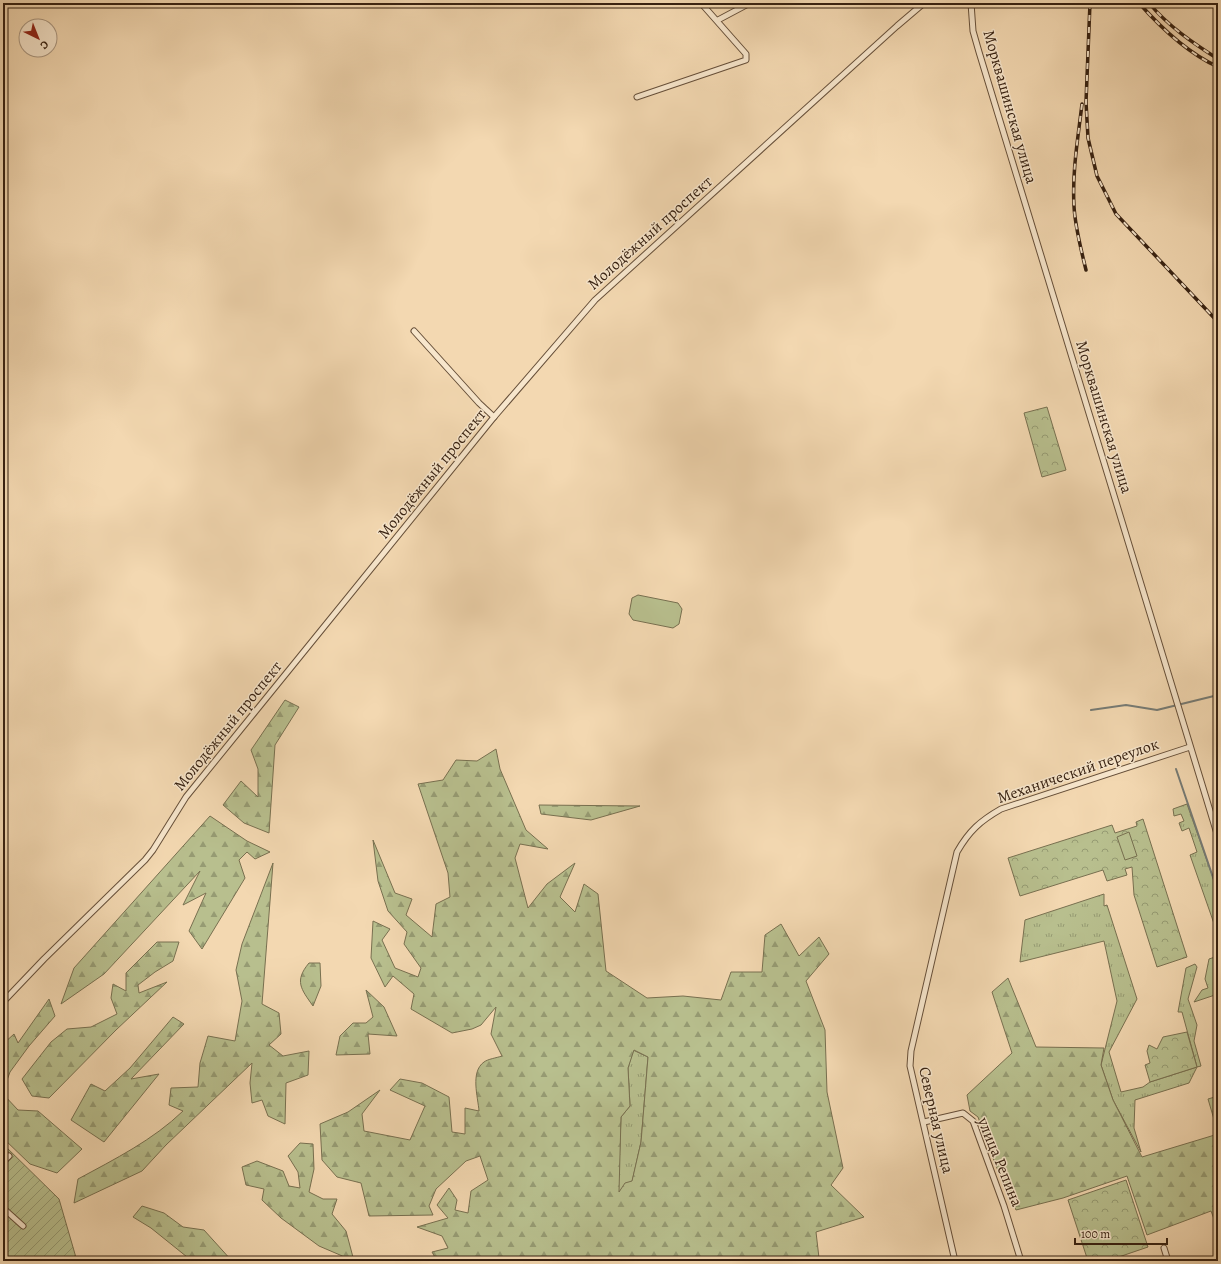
<svg xmlns="http://www.w3.org/2000/svg" width="1221" height="1264" font-family="Alegreya,serif">
  <style>
    .grass { fill: url(#grass-tufts); stroke: #787050 }
    .forest { fill: url(#forest-firs); stroke: #787050; fill-rule: evenodd }
    .park { fill: url(#park-crowns); stroke: #787050 }
    .garden { fill: url(#garden-furrows); stroke: #787050 }
    .pitch { fill: #b8bf8e; stroke: #787050 }
    .lines { fill: none; stroke-linecap: round; stroke-linejoin: round }
    .stream { stroke: #767b75; stroke-width: 2 }
    .street-casing { stroke: #664f39; stroke-width: 7 }
    .street { stroke: #f7e6cc; stroke-width: 5 }
    .rail-casing { stroke: #372111; stroke-width: 3.5 }
    .rail { stroke: #f7e6cc; stroke-width: 2; stroke-dasharray: 6; stroke-linecap: butt }
    .labels { text-anchor: middle; dominant-baseline: central; stroke-width: 3; stroke-linejoin: round; paint-order: stroke }
    .street-label { font-size: 16px; fill: #372111; stroke: #f7e6cc }
  </style>
  <defs>
    <pattern id="grass-tufts" width="24" height="20" patternUnits="userSpaceOnUse"><rect width="24" height="20" fill="#b8bf8e"/><path d="M3 7l-1-3M5 7V3M7 7l1-3M15 17l-1-3M17 17v-4M19 17l1-3" fill="none" stroke="#969b73"/></pattern>
    <pattern id="forest-firs" width="22" height="20" patternUnits="userSpaceOnUse"><rect width="22" height="20" fill="#b8bf8e"/><path d="M5 1l3.5 6h-7zM16 11l3.5 6h-7z" fill="#969b73"/></pattern>
    <pattern id="park-crowns" width="20" height="18" patternUnits="userSpaceOnUse"><rect width="20" height="18" fill="#b8bf8e"/><path d="M2 6a3 3 0 1 1 6 0M12 15a3 3 0 1 1 6 0" fill="none" stroke="#969b73"/></pattern>
    <pattern id="garden-furrows" width="10" height="10" patternUnits="userSpaceOnUse"><rect width="10" height="10" fill="#b8bf8e"/><path d="M-1 1l2-2M0 10L10 0M9 11l2-2" fill="none" stroke="#969b73"/></pattern>
  </defs>
  <rect width="100%" height="100%" fill="#f3d8b1"/>
  <filter id="stains"><feTurbulence type="fractalNoise" baseFrequency=".005" numOctaves="4"/><feColorMatrix values="0 0 0 0 .2 0 0 0 0 .09 0 0 0 0 .02 0 0 0 .5 -.17"/></filter>
  <radialGradient id="worn" r=".72"><stop offset=".6" stop-color="#630" stop-opacity="0"/><stop offset="1" stop-color="#630" stop-opacity=".3"/></radialGradient>
  <g class="grass">
    <path d="M1187,804l31,88v43l-28,-80 7,-3 -8,-24 -7,3 -3,-8 5,-2 -3,-7 -7,2 -1,-7z"/>
    <path d="M1104,894v12l3,-1 30,94 -28,53 12,40 22,-5 7,-5 47,-15 -15,-55h-4l8,-44 9,-4 2,3 -9,32 9,26 -3,16 7,25 -4,1 -8,16 -54,17 -1,28 7,24 -28,-52 -12,-35 16,-64 -13,-60 -84,21 5,-42z"/>
    <path d="M1218,956v38l-24,8 8,-12 6,-2 -3,-9 4,-20z"/>
    <path d="M633,1050l15,7 -7,85 -9,40 -14,11 3,-76 9,-11 -2,-38z"/>
  </g>
  <g class="forest">
    <path d="M285,700l14,7 -24,38 -6,88 -25,-10 -21,-18 18,-24 17,16v-28l-7,-19z"/>
    <path d="M496,749l4,20 26,61 22,19 -28,-5 -5,14 13,50 19,-24 28,-21 -15,34 15,15 9,-28 14,10 8,77 41,27 36,-2 38,4 10,-28h31l3,-37 16,-11 18,32 20,-19 10,17 -23,27 19,49 2,62 16,76 -12,17 33,32 -48,15 3,26 -16,3h-366l-5,-9 16,-4 -6,-12 -25,-9 31,-9 -11,-13 12,-17 8,12 -2,10 13,3 3,-22 17,-11 -8,-24 -14,5 -30,28 -7,17 4,9 -64,1 -8,-33 -24,-6 -15,-17 -2,-36 28,-12 32,-22 -18,24 2,17 46,9 15,-34 -35,-16 10,-11 22,4 27,14 3,35 13,2v-26l14,3c-1,-14 -9,-39 5,-49 4,-3 12,-4 18,-6l-11,-22 5,-27 -15,18 -9,4 -20,4 -41,-24 3,-15 -21,-18 -8,11 -14,-29 2,-37 17,8 -8,11 13,28 23,9 3,-9 -17,-24 3,-12 -19,-21 -10,-30 -5,-41 22,53 17,6 -6,16 26,22 4,-33 14,-7 -2,-24 -30,-89 25,-4 13,-20 21,1zM634,1050l14,7 -7,85 -9,39 -7,2 -6,9 2,-75 9,-11 -2,-38z"/>
    <path d="M539,805l101,1 -49,14 -50,-6z"/>
    <path d="M210,816l37,25 23,11 -15,7 -8,-7 -8,8 6,18 -43,71 -13,-18 17,-38 -23,12 17,-34 -96,103 -43,30 13,-36z"/>
    <path d="M273,863l-11,141 17,9 2,21 -12,11 14,11 26,-5 -1,24 -22,8 -1,41 -17,-8 -6,-16 -10,3 -2,-20 2,-20 -86,82 -24,26 -68,32 4,-24c37,-20 75,-39 105,-68l-14,-6 2,-17 27,-1 2,-24 8,-27 27,5 7,-40 -6,-31 6,-26z"/>
    <path d="M157,942h22l-6,19 -18,11 -17,13 1,8 28,-11 -51,48 -67,68 -17,-2 -10,-17 29,-37 16,-13 24,-2 26,-13 -6,-16 2,-14 13,7v-18z"/>
    <path d="M309,963h11l1,23 -8,20c-12,-17 -19,-25 -4,-43z"/>
    <path d="M1008,978l28,69 68,1 -3,17 12,35 29,57 76,-23v96l-7,-19 -64,24 -20,-59 -64,22 -47,12 -20,-44 -18,-49 -8,-6 -3,-16 45,-42 -20,-61z"/>
    <path d="M366,990l18,17 13,29 -29,-2 2,20 -34,1 4,-19 13,-13h13l7,-6z"/>
    <path d="M49,999l6,17 -26,30 -19,26 -7,19v-47l11,-10 4,9z"/>
    <path d="M173,1017l11,7 -53,55 28,-5 -55,68 -33,-22 20,-36 14,7 25,-23z"/>
    <path d="M3,1094l15,16 20,1 44,38 -25,24 -27,-9 -27,-26z"/>
    <path d="M300,1143l13,1 1,25 -5,23 14,7h14l-5,15 14,17 8,30 -35,-15 -38,-28 -19,-18 2,-11 -18,-4 -4,-18 15,-6 26,10 6,15 11,2 -2,-16 -10,-16z"/>
    <path d="M142,1206l22,7 19,14 21,3 28,31h-40l-41,-33 -18,-11z"/>
  </g>
  <g class="park">
    <path d="M1047,407l19,63 -24,7 -18,-64z"/>
    <path d="M1143,819l44,138 -30,10 -23,-72 -2,-28 -7,2 2,6 -20,6 -4,-11 -83,26 -12,-38 104,-33 3,8 22,-7 -1,-4z"/>
    <path d="M1187,1032l10,35 -47,15 -5,-17 5,-2 -3,-12 2,-6 8,4 6,-12z"/>
    <path d="M1218,1096v37l-10,-34z"/>
    <path d="M1126,1180l22,67 -41,14h-19l-20,-61z"/>
  </g>
  <path class="garden" d="M3,1144l56,55 18,62h-74z"/>
  <g class="pitch">
    <path d="M638,595l40,8 4,6 -3,15 -6,4 -40,-8 -4,-6 3,-16z"/>
    <path d="M1129,832l8,24 -12,4 -8,-23z"/>
  </g>
  <g class="lines">
    <g class="stream">
      <path d="M1091,710l35,-5 31,5 61,-15"/>
      <path d="M1176,769l42,123"/>
    </g>
    <defs>
      <g id="street">
        <path d="M971,3l2,28 6,21 239,785"/>
        <path d="M718,20l32,-17"/>
        <path d="M637,97l109,-37v-6l-45,-51"/>
        <path d="M414,331l65,72 15,14"/>
        <path d="M3,1002l41,-43 101,-99 8,-10 33,-53 308,-380 101,-117 302,-274 27,-23"/>
        <path d="M924,1122l39,-9 10,8 31,85 17,55"/>
        <path d="M3,1162l6,-6"/>
        <path d="M3,1208l20,18"/>
        <path d="M1164,1248l4,13"/>
        <path d="M955,1261l-45,-195 1,-15 46,-199c12,-21 23,-31 44,-43l189,-62"/>
      </g>
    </defs>
    <use href="#street" class="street-casing"/>
    <use href="#street" class="street"/>
    <defs>
      <g id="rail">
        <path d="M1090,3l-4,99 2,36 9,38 19,38 102,108"/>
        <path d="M1139,3c22,25 49,50 79,64"/>
        <path d="M1149,3c19,23 44,40 69,56"/>
        <path d="M1082,104c-4,34 -10,68 -8,102 1,21 7,43 12,64"/>
      </g>
    </defs>
    <use href="#rail" class="rail-casing"/>
    <use href="#rail" class="rail"/>
  </g>
  <g class="labels">
    <g class="street-label">
      <text transform="translate(1010 107) rotate(74)">Морквашинская улица</text>
      <text transform="translate(650 233) rotate(-42)">Молодёжный проспект</text>
      <text transform="translate(1104 417) rotate(73)">Морквашинская улица</text>
      <text transform="translate(432 474) rotate(-51)">Молодёжный проспект</text>
      <text transform="translate(228 726) rotate(-51)">Молодёжный проспект</text>
      <text transform="translate(1078 771) rotate(-19)">Механический переулок</text>
      <text transform="translate(936 1120) rotate(77)">Северная улица</text>
      <text transform="translate(1000 1162) rotate(68)">улица Репина</text>
    </g>
  </g>
  <rect width="1221" height="1264" fill="none" stroke="#f3d8b1" stroke-width="16"/>
  <rect x="4" y="4" width="1213" height="1256" fill="none" stroke="#372111" stroke-width="2"/>
  <rect x="8" y="8" width="1205" height="1248" fill="none" stroke="#372111"/>
  <g transform="translate(38 38) rotate(137)"><circle r="19" fill="#f7e6cc" stroke="#aa9781"/>
  <path d="M0-3L7 15L0 10L-7 15Z" fill="#8f2418"/>
  <text y="-6" font-size="11" font-weight="bold" text-anchor="middle" fill="#372111">С</text>
  </g>
  <path d="M1075 1238v6h92v-6" fill="none" stroke="#372111" stroke-width="2"/>
  <text x="1081" y="1238" font-size="12" fill="#372111" stroke="#f7e6cc" stroke-width="3" paint-order="stroke">100 m</text>
  <rect width="100%" height="100%" filter="url(#stains)"/>
  <rect width="100%" height="100%" fill="url(#worn)"/>
</svg>
